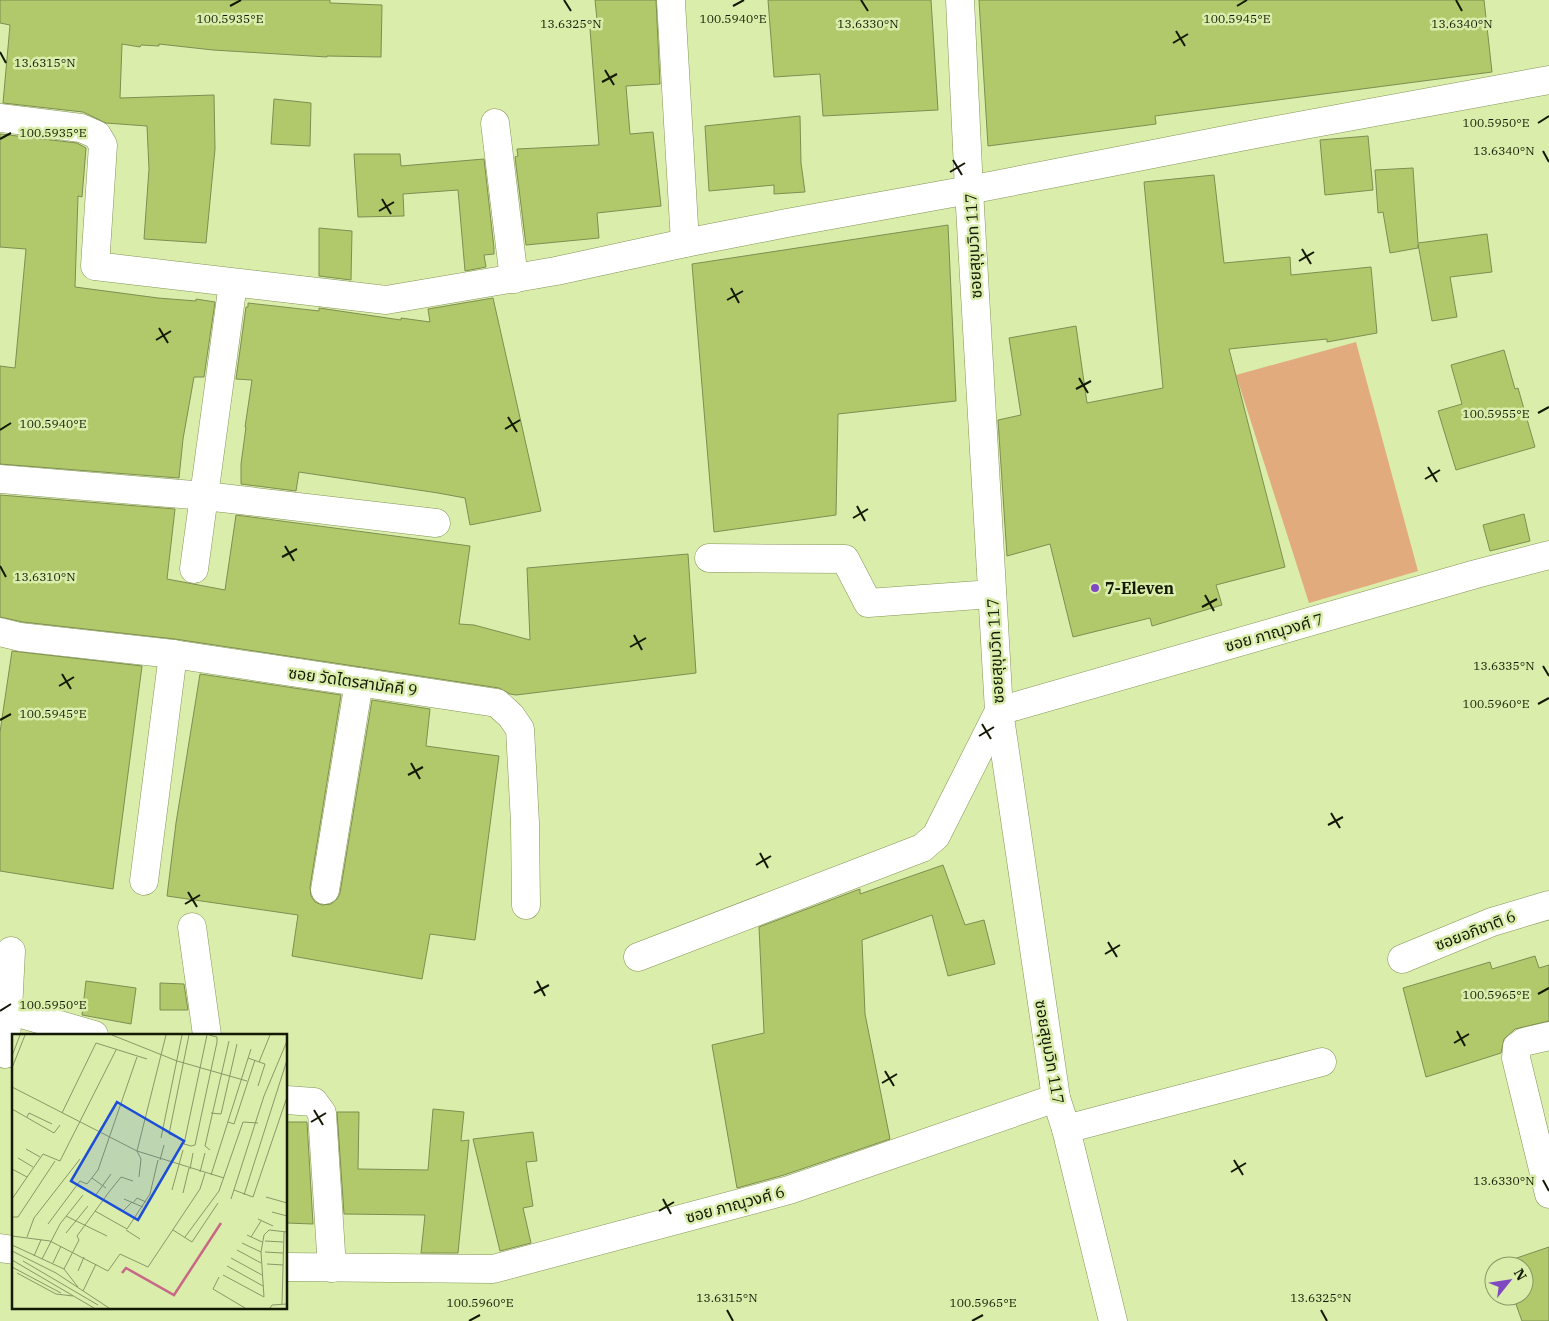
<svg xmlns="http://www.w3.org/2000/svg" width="1549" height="1321" font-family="'IBM Plex Serif','Noto Sans Thai',serif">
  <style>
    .green { fill: #e2ab7d }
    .building { fill: #b1c96b; stroke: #7e8e51 }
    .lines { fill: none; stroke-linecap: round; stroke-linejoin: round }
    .minor-casing { stroke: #849557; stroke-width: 29 }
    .minor { stroke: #fff; stroke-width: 28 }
    .ticks { fill: none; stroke: #131902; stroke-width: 2 }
    .poi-dot { fill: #7f49c1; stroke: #daedab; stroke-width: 2 }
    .labels { text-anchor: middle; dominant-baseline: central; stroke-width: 5; stroke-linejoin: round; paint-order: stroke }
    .street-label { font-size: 16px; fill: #131902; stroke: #daedab }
    .poi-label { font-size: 16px; font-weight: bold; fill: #131902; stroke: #daedab; text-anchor: start }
    .inset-river { fill: none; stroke: #c76986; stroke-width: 2.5 }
    .inset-road { fill: none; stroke: #8a9867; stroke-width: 1 }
    .view { fill: #1d4ed8; fill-opacity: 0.15; stroke: #1d4ed8; stroke-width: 2.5 }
    .inset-edge { fill: none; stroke: #131902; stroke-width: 2.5 }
    .ticks-label { font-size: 12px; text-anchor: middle; fill: #131902; stroke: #daedab; stroke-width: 5; stroke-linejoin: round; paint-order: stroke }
  </style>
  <rect width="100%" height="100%" fill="#daedab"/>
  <path class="green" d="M1356,342l62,229 -109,32 -73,-228z"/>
  <g class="building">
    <path d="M0,0h330v3l52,2 -1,52 -54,-1v1l-114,-7 -54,-6v2l-18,-1 -1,2 -18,-3 -2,54 94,-3 1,54 -9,94 -62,-4 5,-70 -2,-43 -41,-3 -23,-11 -80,-9 7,-78 -10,-2z"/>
    <path d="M595,0h61l4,84 -34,2 4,48 23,-2 8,74 -64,7 2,25 -73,7 -11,-88 3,-1 -1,-7 82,-4 -9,-116h8z"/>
    <path d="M768,0h163l7,110 -115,6 -3,-42 -46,3z"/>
    <path d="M979,0h505l8,72 -337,44 1,8 -168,22z"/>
    <path d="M274,99l37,4 -1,43 -39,-2z"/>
    <path d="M800,116l1,47 4,29 -31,2v-9l-65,6 -4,-65z"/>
    <path d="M0,134l77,9 9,5 -4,49 -4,-1 -3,91 83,11 38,3v-2l19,3 -11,75h-10l-11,62 -4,39 -179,-14v-98l15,2 11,-119 -26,-2z"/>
    <path d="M1368,136l5,54 -48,5 -5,-55z"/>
    <path d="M354,154h46l1,12 83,-7 10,89v6l-10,1 2,12 -21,4 -7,-81 -55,4 1,22 -46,1z"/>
    <path d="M1413,168l5,75 69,-9 5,38 -42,5 7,40 -25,4 -14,-77v4l-28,5 -7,-41 -5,1 -3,-43z"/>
    <path d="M1214,175l10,88 66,-6 1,18 80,-8 6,66 -50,9v-3l-98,10 56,218 -69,18 6,20 -70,21 -2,-8 -77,19 -23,-93 -43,12 -9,-136 23,-5 -12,-77 67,-12 11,77 76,-15 -19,-206z"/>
    <path d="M948,225l8,176 -118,13 -2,101 -122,17 -22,-268z"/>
    <path d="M319,228l33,3 -1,49 -32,-4z"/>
    <path d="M493,298l48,213 -71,14 -5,-27 -27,-5 -139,-21 -3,19 -55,-7v-20l5,-37h-1l7,-47 -16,-1 10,-72h2v-4l71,8v-3l82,12v-2l29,4 -2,-13z"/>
    <path d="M1504,350l11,39 3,-1 17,59 -79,23 -18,-59 24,-7 -11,-39z"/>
    <path d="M0,495l175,14 -8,70 58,11 11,-75 234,31 -11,78 15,1 56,15 -3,-72 161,-14 8,119 -180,22 -6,-1 -11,-6 -138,-21 -186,-28 -152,-17 -23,-5z"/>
    <path d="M1524,514l6,27 -40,10 -7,-26z"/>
    <path d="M12,651l130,15 -29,223 -113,-18v-139z"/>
    <path d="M200,674l141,21 -31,192 1,9 4,6 7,3 9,-1 6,-5 3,-6 32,-193 58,9 -4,37 73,10 -24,184 -45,-6 -8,45 -130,-23 6,-41 -131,-19 9,-73z"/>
    <path d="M943,865l22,60 19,-5 11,44 -47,12 -16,-61 -70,25 3,74 25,125 -106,36 -47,13 -25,-143 52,-12 -5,-106 101,-38v5z"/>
    <path d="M1535,956l4,12 10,-3v56l-34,8 -11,10 -3,14 -75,24 -23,-89 87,-26 2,7z"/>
    <path d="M86,981l50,7 -5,36 -49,-9z"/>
    <path d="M160,983l24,1 4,26h-28z"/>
    <path d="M433,1109l31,3 -3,29 8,-1 -11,113h-37l4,-38 -81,-1 -7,-102h22l-1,57 70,1z"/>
    <path d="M286,1122h21l6,102 -27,-1z"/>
    <path d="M533,1132l4,29 -11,1 7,44 -10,2 8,35 -31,8 -27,-112z"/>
    <path d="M1549,1247v74h-27l-9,-25h11v-30h-22v-3z"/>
  </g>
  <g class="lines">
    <defs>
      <g id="minor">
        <path d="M960,0l9,190 30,521 57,387 10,31 47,192"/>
        <path d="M671,2l14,241"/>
        <path d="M0,118l81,10 16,7 6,10 -8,121 291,34 170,-29 129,-28 102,-20 182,-33 297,-58 283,-52"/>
        <path d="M495,123l19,156"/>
        <path d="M0,479l205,17 231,27"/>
        <path d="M709,558l136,1 23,44 124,-9"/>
        <path d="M194,569l39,-286"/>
        <path d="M0,632l20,5 153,17 324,49 14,13 9,13 5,94 1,82"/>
        <path d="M144,881l29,-227"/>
        <path d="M325,890l34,-208"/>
        <path d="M192,927l15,108"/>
        <path d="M11,951l-3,59 86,25"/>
        <path d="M638,957l284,-109 14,-12 63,-125 477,-137 73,-19"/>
        <path d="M1402,959l90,-37 57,-17"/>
        <path d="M1549,1036l-25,6 -7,5 -1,11 33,136"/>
        <path d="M5,1054l3,-44"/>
        <path d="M286,1100l28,2 8,11 10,155"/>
        <path d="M1066,1129l256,-67"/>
        <path d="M0,1248l14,2"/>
        <path d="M286,1267l207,2 296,-79 267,-92"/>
      </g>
    </defs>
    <use href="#minor" class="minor-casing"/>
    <use href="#minor" class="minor"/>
  </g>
  <path class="ticks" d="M564,0l7,11M861,0l7,11M1456,0l6,11M230,6l11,-6M733,6l11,-6M1237,6l10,-6M1176,31l9,15M1173,43l15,-9M0,52l6,11M605,70l9,15M602,82l15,-8M1538,123l11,-7M0,139l11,-6M1543,151l6,11M953,160l9,15M950,172l15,-9M382,199l9,15M379,211l15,-9M1302,249l9,15M1299,261l15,-9M731,288l8,15M727,300l16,-9M159,328l9,15M156,340l15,-9M1079,378l9,15M1076,389l15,-8M1538,413l11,-6M508,417l9,15M505,429l15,-9M0,430l11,-7M1428,467l9,15M1425,479l15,-9M857,506l8,15M853,518l15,-9M285,546l9,15M282,557l15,-8M0,566l6,11M1205,595l9,16M1202,607l15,-8M634,635l8,15M630,647l16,-9M1543,666l6,10M62,674l9,15M59,686l15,-9M1538,704l11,-6M0,720l11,-6M982,724l9,15M979,736l15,-9M411,763l9,16M408,775l15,-8M1331,813l9,15M1328,825l15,-8M760,853l8,15M756,865l15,-9M188,892l9,15M185,904l15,-9M1108,942l9,15M1105,954l15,-9M537,981l8,15M534,993l15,-8M1538,994l11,-6M0,1011l11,-7M1457,1031l8,15M1454,1043l15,-9M885,1071l9,15M882,1083l15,-9M314,1110l9,15M311,1122l15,-9M1234,1160l9,15M1231,1172l15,-9M1543,1180l6,11M663,1199l8,15M659,1211l15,-9M727,1310l6,11M1321,1310l6,11M469,1321l11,-6M972,1321l11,-6"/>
  <circle class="poi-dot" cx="1095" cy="588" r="5"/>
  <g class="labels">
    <g class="street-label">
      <text transform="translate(973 246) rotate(-93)">ซอยสุขุมวิท 117</text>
      <text transform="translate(1274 632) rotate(-16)">ซอย ภาณุวงศ์ 7</text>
      <text transform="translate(995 651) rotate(-93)">ซอยสุขุมวิท 117</text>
      <text transform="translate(353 681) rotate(8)">ซอย วัดไตรสามัคคี 9</text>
      <text transform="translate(1475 930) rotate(-21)">ซอยอภิชาติ 6</text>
      <text transform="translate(1050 1052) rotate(80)">ซอยสุขุมวิท 117</text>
      <text transform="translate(735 1204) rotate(-15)">ซอย ภาณุวงศ์ 6</text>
    </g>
    <g class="poi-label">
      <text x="1105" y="588">7-Eleven</text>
    </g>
  </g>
  <g transform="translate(12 1034)">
    <rect width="275" height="275" fill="#daedab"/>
    <path class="inset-river" d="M110,239l4,-5 48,27 47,-72"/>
    <path class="inset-road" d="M100,1l65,26 70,20M195,1l-23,109 7,2 4,-1 22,-103v-5l-8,-2M0,22l8,-21M236,24l17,6 -7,22M247,28l11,-27M0,34l13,-33M0,53l125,64 87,27M0,75l42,24 6,-8M50,79l34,-70 51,16M199,79l10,1 16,-70M15,83l2,-4 23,11M216,88l6,2 21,-64M149,104l21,-103M168,104l-11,-4 20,-99M14,115l14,8M198,116l-5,-4 24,-105M6,124l15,9M148,126l4,-15M0,135l15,8M178,135l3,-16M188,138l5,-19M199,141l40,-126M127,143l2,-18 -4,-8 29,-116M80,144l14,10M160,156l11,-40M222,156l19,7 34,-100M171,159l6,-25M232,161l43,-135M83,162l16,-22M254,163l21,6M0,165l31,-45 17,7 56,-111M112,165l19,8M219,165l33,-103 23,-55M121,169l4,-5 9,4M108,175l3,2 9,-9M83,177l32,18 23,-35 8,-34M260,178l15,4M54,182l41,20M0,183h6l37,-56M246,185l15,7M36,190l32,-43 7,3 11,-14 39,-113M114,196l14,9M161,196l19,12 26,-39M54,199l22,-27M235,201l15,7M0,202l38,5 58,30 12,-17 28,13 52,-78 5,-16M15,203l7,-19 46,-59M173,203l34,-46 24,-69 15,1M239,203l10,-16M253,207l18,1M230,209l19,9M0,211l52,24 14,18M225,216l24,13M0,217l44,22 53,35M253,218l18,1M22,222l7,-16M219,224l31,17M30,225l18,-35 23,-29M0,226l82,48M11,227l75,44M41,229l8,-17M255,230l16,1M215,232l36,20M0,233l49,26M52,235l15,-29 -2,-4 32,-44 12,-15 12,4M66,237l6,-14M5,239l39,21 17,2M211,241l41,22 -3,-45 3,-17 5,-5 18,2M207,243l-6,12 32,19M71,257l13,-27M270,270l2,-72M258,274l2,-3 15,-1"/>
    <path class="view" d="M105,68l67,39 -46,79 -67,-39z"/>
    <rect width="275" height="275" class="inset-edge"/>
  </g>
  <g class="ticks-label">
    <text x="230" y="23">100.5935°E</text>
    <text x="733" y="23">100.5940°E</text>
    <text x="1237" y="23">100.5945°E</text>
    <text x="571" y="28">13.6325°N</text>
    <text x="868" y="28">13.6330°N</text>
    <text x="1462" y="28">13.6340°N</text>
    <text x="45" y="67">13.6315°N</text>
    <text x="1496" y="127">100.5950°E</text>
    <text x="53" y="137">100.5935°E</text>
    <text x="1504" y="155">13.6340°N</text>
    <text x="1496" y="418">100.5955°E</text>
    <text x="53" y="428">100.5940°E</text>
    <text x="45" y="581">13.6310°N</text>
    <text x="1504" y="670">13.6335°N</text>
    <text x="1496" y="708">100.5960°E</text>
    <text x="53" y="718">100.5945°E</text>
    <text x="1496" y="999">100.5965°E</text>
    <text x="53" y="1009">100.5950°E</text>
    <text x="1504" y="1185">13.6330°N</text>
    <text x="727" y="1302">13.6315°N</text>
    <text x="1321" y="1302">13.6325°N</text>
    <text x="480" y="1307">100.5960°E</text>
    <text x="983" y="1307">100.5965°E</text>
  </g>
  <g transform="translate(1509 1281) rotate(60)"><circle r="24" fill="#daedab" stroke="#8a9867"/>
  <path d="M0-4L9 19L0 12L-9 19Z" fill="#7f49c1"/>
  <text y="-8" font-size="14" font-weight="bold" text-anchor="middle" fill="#131902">N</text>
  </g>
</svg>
